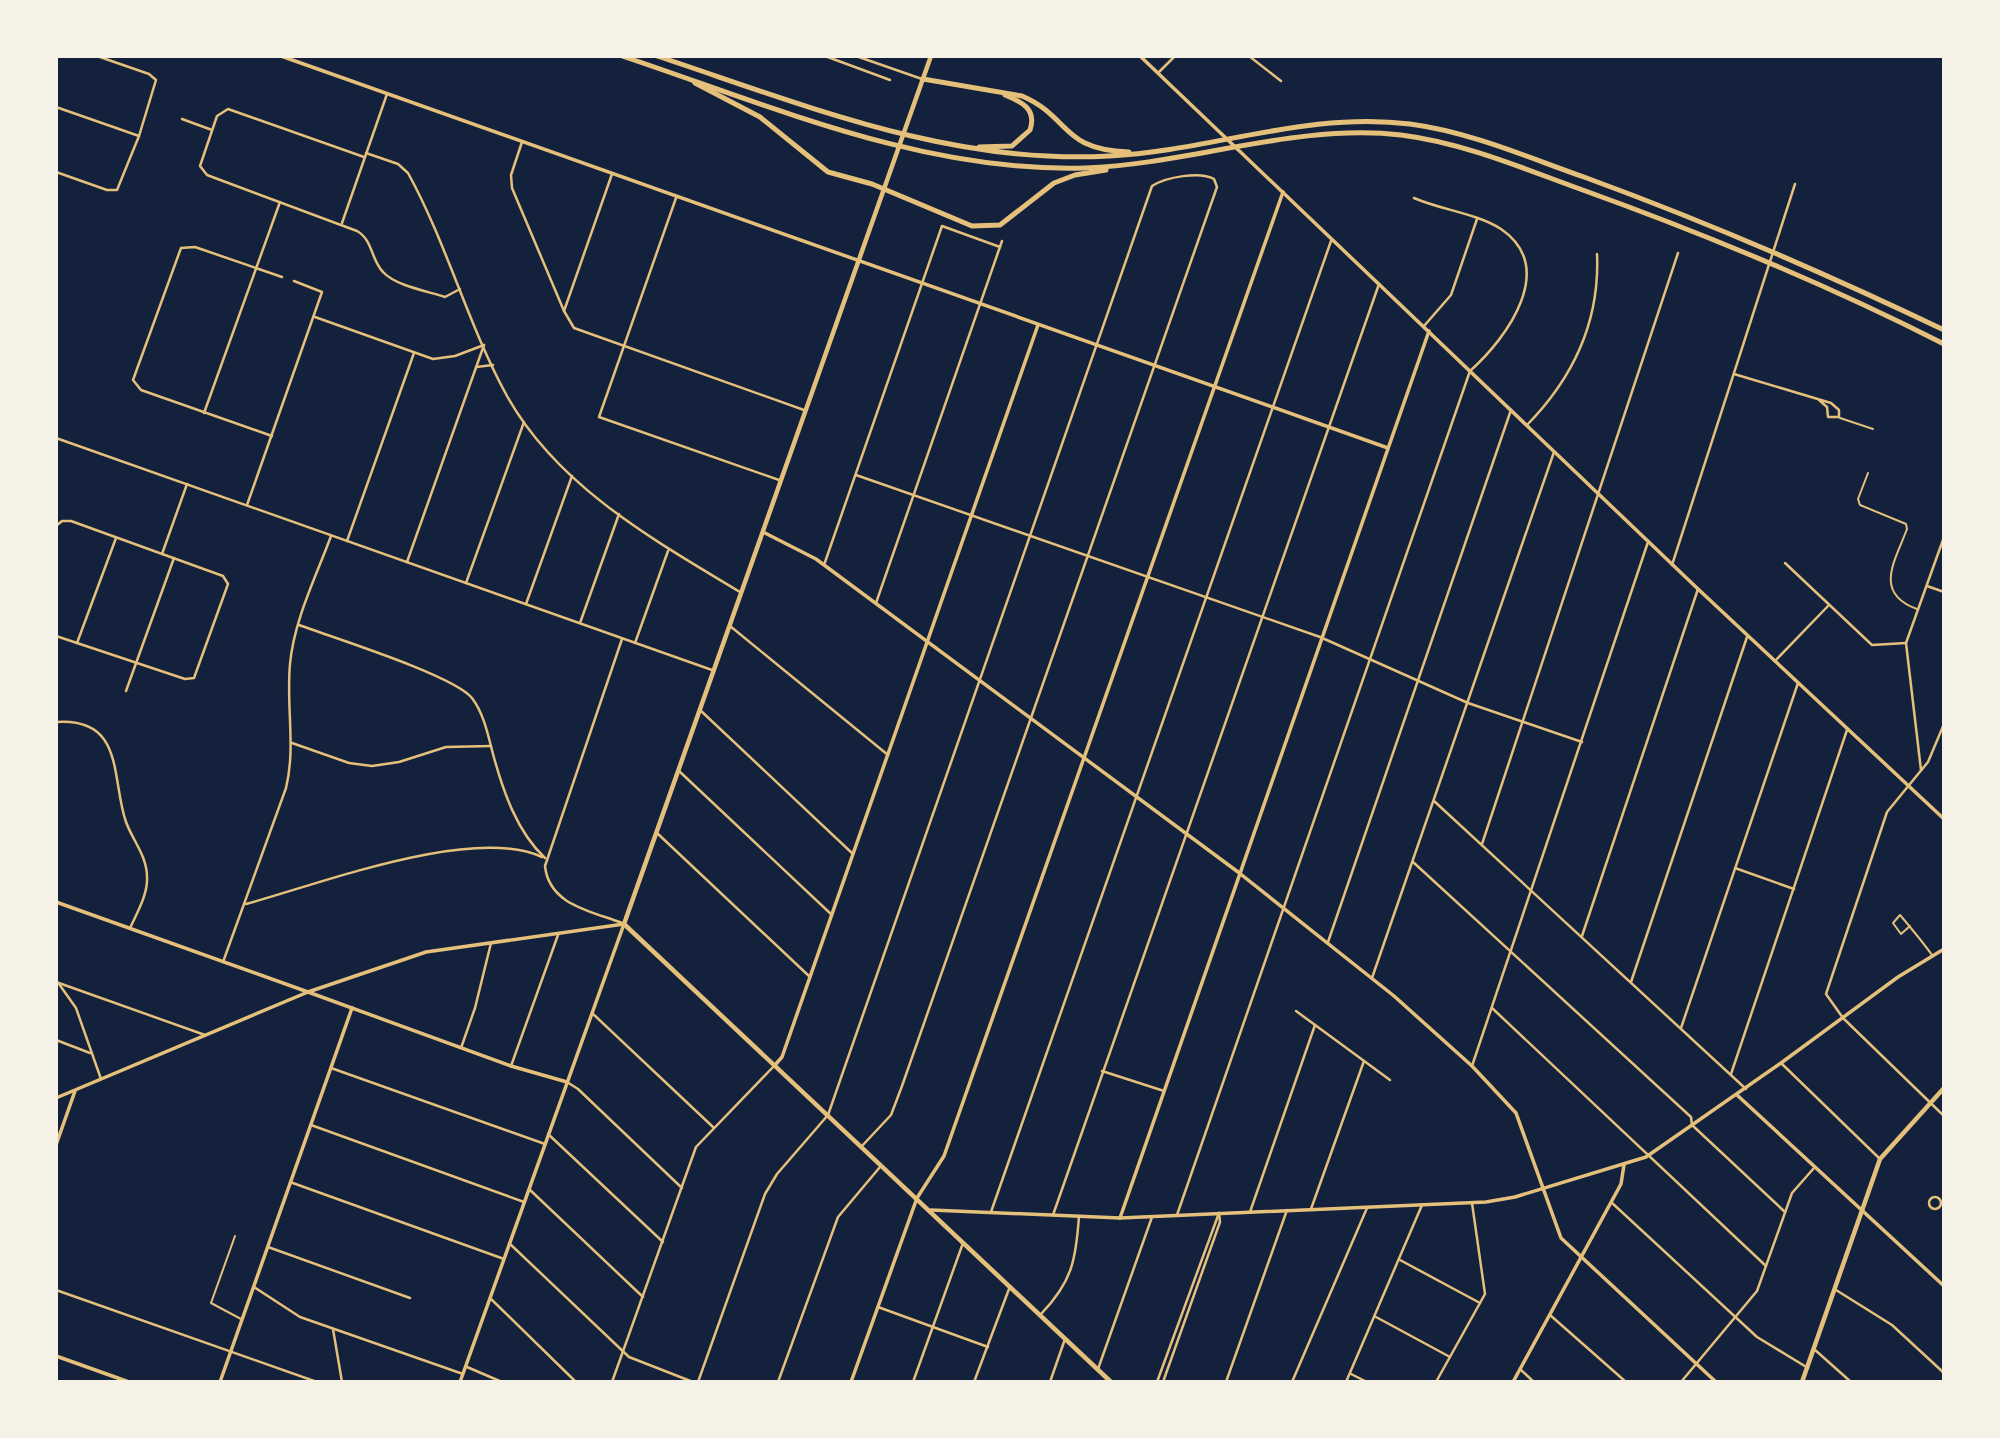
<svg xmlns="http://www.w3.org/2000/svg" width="2000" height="1438" font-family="'Varela Round',sans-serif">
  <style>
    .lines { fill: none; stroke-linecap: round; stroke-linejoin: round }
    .service { stroke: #e5c07b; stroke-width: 2 }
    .minor { stroke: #e5c07b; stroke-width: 2.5 }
    .tertiary { stroke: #e5c07b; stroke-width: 3.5 }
    .secondary { stroke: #e5c07b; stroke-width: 3.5 }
    .primary { stroke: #e5c07b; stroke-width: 4.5 }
    .motorway { stroke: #e5c07b; stroke-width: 5 }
  </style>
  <rect width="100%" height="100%" fill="#14213d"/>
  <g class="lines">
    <g class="service">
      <path d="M1840,418l33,11"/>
      <path d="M1868,473l-10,26 2,6 46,19 1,5c-12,32 -34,64 10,80"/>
      <path d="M1910,926l-9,8 -8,-11 7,-8c11,13 22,26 32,40"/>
      <path d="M235,1236l-24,67 30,16"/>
    </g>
    <g class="minor">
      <path d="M825,56l65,24"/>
      <path d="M856,56l66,23"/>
      <path d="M1249,56l32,25"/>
      <path d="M1158,73l17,-17"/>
      <path d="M56,107l83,29"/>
      <path d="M182,119l30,11"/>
      <path d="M522,142l-11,33 1,13 52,123 10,17 230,82"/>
      <path d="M366,153l32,11 10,9c39,71 60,152 99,223 51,91 147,144 233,196"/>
      <path d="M364,157l-136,-48 -11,7 -17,50 7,9 150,56c16,9 14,29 26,41 13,14 44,19 62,25l15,-8"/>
      <path d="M56,172l51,18h10l22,-54 17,-56 -7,-6 -52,-18"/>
      <path d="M676,198l-77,219 180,63"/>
      <path d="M342,223l45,-129"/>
      <path d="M564,311l48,-137"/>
      <path d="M315,317l118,42 22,-3 29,-11"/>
      <path d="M1424,326l27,-31 26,-76"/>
      <path d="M476,367l17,-2"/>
      <path d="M1734,374l97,29 8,7v7h-11l-1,-10 -8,-7"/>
      <path d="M204,413l76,-211"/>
      <path d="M1527,425c47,-48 73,-104 70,-171"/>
      <path d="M272,436l-131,-46 -8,-10 48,-132 14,-1 87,30"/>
      <path d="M56,438l656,232"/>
      <path d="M856,475l464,162 148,66 114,39"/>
      <path d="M247,505l75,-213 -28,-11"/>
      <path d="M56,526l6,-5h9l152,55 5,8 -34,94 -9,1 -129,-43"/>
      <path d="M347,541l67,-188"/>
      <path d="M162,554l25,-70"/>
      <path d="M407,562l77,-217"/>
      <path d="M1785,563l87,82 34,-2"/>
      <path d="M824,565l118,-339 58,21"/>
      <path d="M1672,565l123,-381"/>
      <path d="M466,583l58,-161"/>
      <path d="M1927,586l17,6"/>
      <path d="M876,603l126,-362"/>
      <path d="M526,604l46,-128"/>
      <path d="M580,623l39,-109"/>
      <path d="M299,625c35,13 154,50 173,73 12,16 16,37 21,56 10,37 24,78 52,104"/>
      <path d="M730,626l158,129"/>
      <path d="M77,643l39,-105"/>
      <path d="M635,643l33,-92"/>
      <path d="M1775,661l53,-55"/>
      <path d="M126,691l48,-133"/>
      <path d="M700,710l153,144"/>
      <path d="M56,722c69,-5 55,57 70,100 7,19 21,34 21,55 1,17 -10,36 -17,51"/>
      <path d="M1944,724l-16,38 -41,50 -61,182 17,24 101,98"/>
      <path d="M292,743l57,20 23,3 27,-4 47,-15 45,-1"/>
      <path d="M1921,770l-15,-127 38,-106"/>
      <path d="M679,771l153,144"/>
      <path d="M1434,801l312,288"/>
      <path d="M657,833l153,144"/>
      <path d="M1482,844l196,-591"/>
      <path d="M1413,862l278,255 1,8 93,87"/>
      <path d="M1735,868l59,21"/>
      <path d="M246,904c74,-20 226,-79 296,-47"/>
      <path d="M622,923c-31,-12 -73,-18 -77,-57l77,-227"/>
      <path d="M1582,936l116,-347"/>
      <path d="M1328,942l183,-532"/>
      <path d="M223,962l63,-174c10,-41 0,-82 4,-124 4,-44 26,-87 41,-128"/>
      <path d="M1372,978l182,-526"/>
      <path d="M56,982l149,53"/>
      <path d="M1631,982l116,-345"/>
      <path d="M59,984l17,24 25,71"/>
      <path d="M1492,1008l274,258"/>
      <path d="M1296,1011l94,69"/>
      <path d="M592,1013l121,114"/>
      <path d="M1681,1028l117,-345"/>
      <path d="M56,1040l34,13"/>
      <path d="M461,1048l14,-40 16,-65"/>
      <path d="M1782,1064l98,95"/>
      <path d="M511,1066l47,-131"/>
      <path d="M1472,1066l176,-524"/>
      <path d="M331,1068l214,76"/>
      <path d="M1102,1071l62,20"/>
      <path d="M1731,1074l116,-344"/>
      <path d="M567,1082l11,7 104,99"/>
      <path d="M311,1125l213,77"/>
      <path d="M548,1134l115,108"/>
      <path d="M290,1182l214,77"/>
      <path d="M529,1189l114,108"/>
      <circle cx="1935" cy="1203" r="6"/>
      <path d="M1611,1202l146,135 51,31"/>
      <path d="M1311,1209l53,-148"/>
      <path d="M991,1212l340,-971"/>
      <path d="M1250,1212l65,-187"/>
      <path d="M1053,1215l326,-931"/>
      <path d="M1177,1215l293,-844c37,-33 88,-103 31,-142 -25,-16 -60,-19 -87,-31"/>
      <path d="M509,1243l120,114 64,25"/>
      <path d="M268,1247l142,51"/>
      <path d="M1400,1260l80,43"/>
      <path d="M254,1287l46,30 163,57"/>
      <path d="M56,1290l261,92"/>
      <path d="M1836,1290l56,35 52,48"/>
      <path d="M491,1299l85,83"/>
      <path d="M878,1307l110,40"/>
      <path d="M1041,1314c31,-32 35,-54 38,-98"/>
      <path d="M1550,1315l76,67"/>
      <path d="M1376,1317l74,40"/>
      <path d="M333,1329l9,53"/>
      <path d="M1814,1349l37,33"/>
      <path d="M467,1367l35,15"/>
      <path d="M1098,1369l54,-152"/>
      <path d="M1521,1370l13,12"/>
      <path d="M1351,1374l16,8"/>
      <path d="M612,1382l84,-235 79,-82"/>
      <path d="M698,1382l67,-188 12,-20 51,-59 324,-929c14,-9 48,-15 62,-7l3,8 -315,899 -11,29 -30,32"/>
      <path d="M778,1382l60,-165 42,-50"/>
      <path d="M913,1382l50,-139"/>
      <path d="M974,1382l35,-93"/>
      <path d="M1050,1382l15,-43"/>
      <path d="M1157,1382l62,-169"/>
      <path d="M1163,1382l57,-160 -1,-9"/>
      <path d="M1226,1382l61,-172"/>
      <path d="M1292,1382l75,-174"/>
      <path d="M1346,1382l76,-177"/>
      <path d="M1436,1382l49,-88 -13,-91"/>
      <path d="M1681,1382l76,-91 35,-98 22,-25"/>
    </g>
    <g class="tertiary">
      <path d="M281,56l1107,392"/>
      <path d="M763,532l53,27 422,313 156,124 78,70 44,47 45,125 155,144"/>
      <path d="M775,1065l7,-8 256,-732"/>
      <path d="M1737,1095l207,191"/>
      <path d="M56,1098l252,-106 203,74 56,16"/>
      <path d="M56,1145l19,-54"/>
      <path d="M931,1210l189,8 366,-16 29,-5 131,-40 135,-94 117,-86 46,-28"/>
      <path d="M1120,1218l309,-887"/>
      <path d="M56,1356l73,26"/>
      <path d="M220,1382l132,-374"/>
      <path d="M851,1382l66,-184 27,-42 339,-964"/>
      <path d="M1513,1382l108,-198 3,-19"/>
    </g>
    <g class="secondary">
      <path d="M1140,56l558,533 246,230"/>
      <path d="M56,902l252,90 118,-40 198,-28 -164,458"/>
    </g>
    <g class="primary">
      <path d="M931,56l-307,868 487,458"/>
      <path d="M1802,1382l78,-223 64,-71"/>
    </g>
    <g class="motorway">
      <path d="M622,56c150,50 302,117 463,112 106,-4 210,-45 316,-33 63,8 121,33 179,54 125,45 246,95 364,155"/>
      <path d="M657,56c148,49 293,109 452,100 102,-5 197,-45 301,-32 60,8 117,33 174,53 123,45 241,96 360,153"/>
      <path d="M923,79l99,17c49,21 38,54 107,56"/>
      <path d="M695,83l65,34 68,55 44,12 100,42 28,-1 54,-42 21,-8 31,-5"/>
      <path d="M979,147l33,-1 18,-16c7,-21 -8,-28 -25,-35"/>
    </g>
  </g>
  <rect width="2000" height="1438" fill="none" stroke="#f6f1e7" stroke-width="116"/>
</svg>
